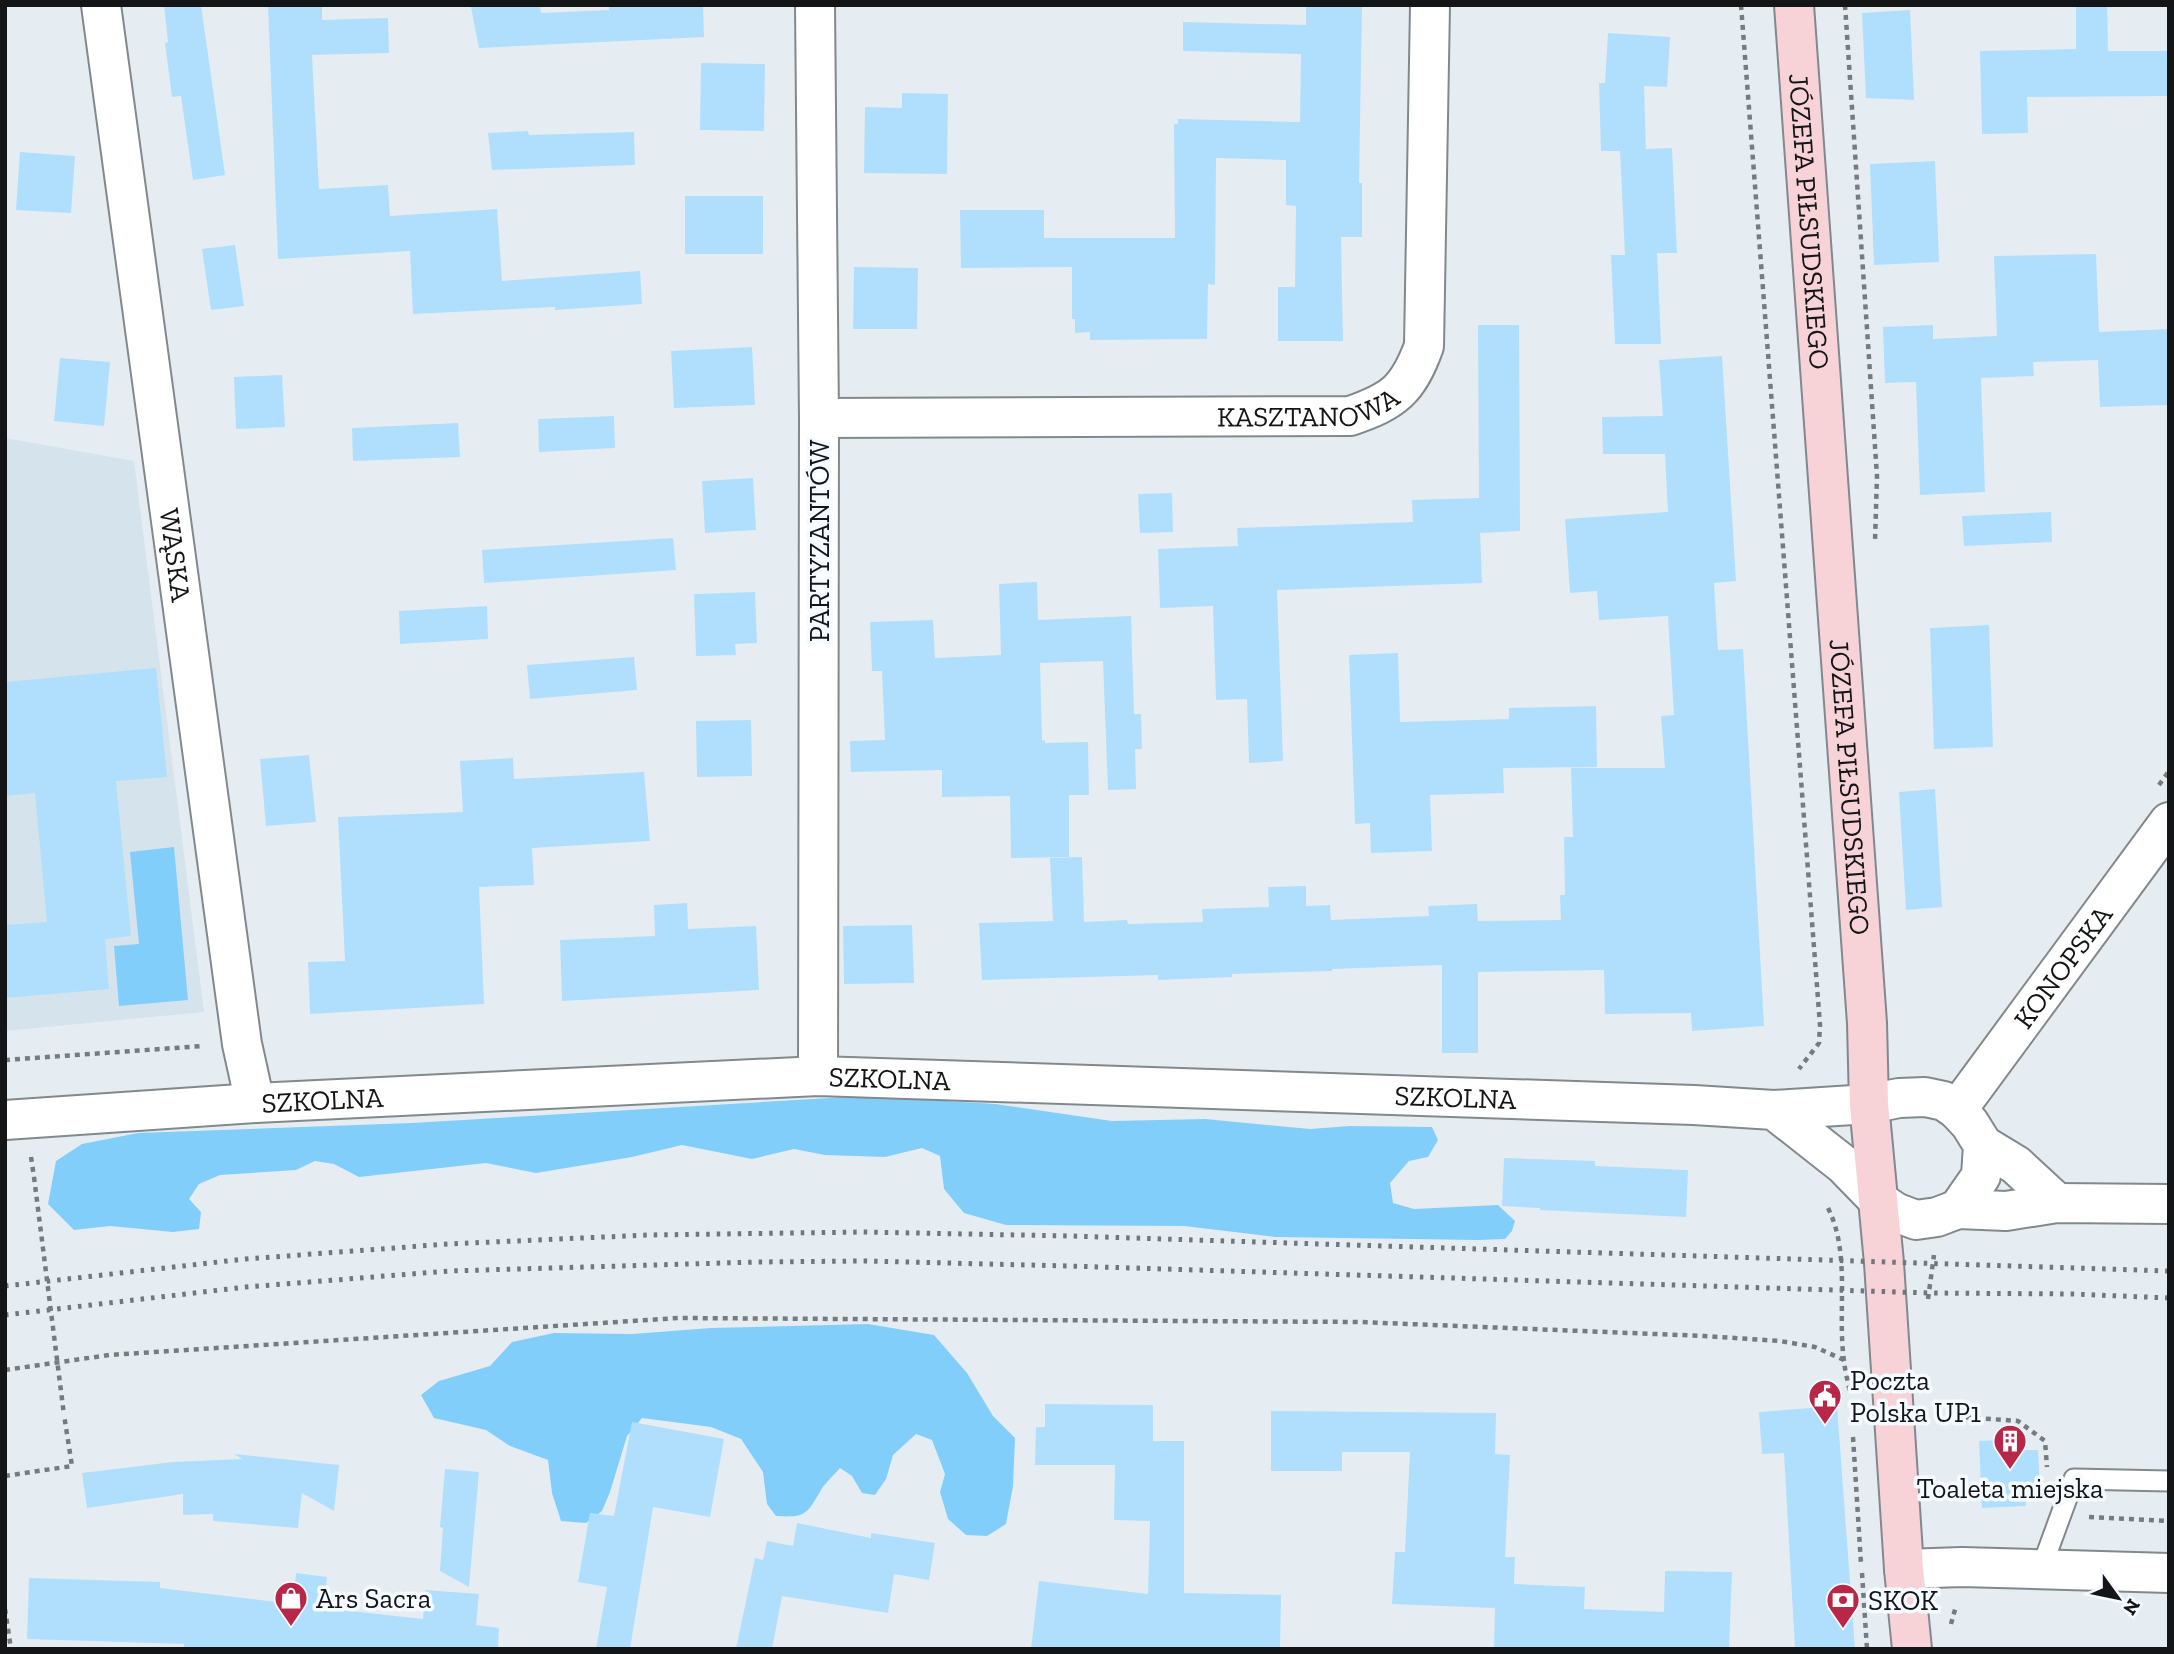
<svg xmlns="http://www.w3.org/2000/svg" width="2174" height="1654" font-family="'Zilla Slab',serif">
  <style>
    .built { fill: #d5e3ec }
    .green { fill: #82cefb }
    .building { fill: #b0dffd }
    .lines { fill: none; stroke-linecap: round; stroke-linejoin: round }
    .lane-casing { stroke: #82898d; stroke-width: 23 }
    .street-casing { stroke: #82898d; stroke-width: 42 }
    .secondary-casing { stroke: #82898d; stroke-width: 42 }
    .path { stroke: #777b7e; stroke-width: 4.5; stroke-dasharray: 5 5; stroke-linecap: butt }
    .lane { stroke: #fff; stroke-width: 19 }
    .street { stroke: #fff; stroke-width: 38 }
    .secondary { stroke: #f7d2d7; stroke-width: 38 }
    .rail { stroke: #72767a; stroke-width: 5; stroke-dasharray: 3.5 7; stroke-linecap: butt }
    .path-bridge { stroke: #777b7e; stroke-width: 4.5; stroke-dasharray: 5 5; stroke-linecap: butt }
    .labels { text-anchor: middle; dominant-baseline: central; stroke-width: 7; stroke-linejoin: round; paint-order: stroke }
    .street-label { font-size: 28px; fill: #131517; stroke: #f4faff }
    .poi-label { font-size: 28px; fill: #131517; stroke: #f4faff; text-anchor: start }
  </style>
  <rect width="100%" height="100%" fill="#e6edf2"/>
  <path class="built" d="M5,438l129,23 70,551 -199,19z"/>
  <g class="green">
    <path d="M174,847l14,153 -69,6 -5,-60 25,-2 -9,-92z"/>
    <path d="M863,1096l132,8 117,17 93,-2 105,10 40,-3 82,1 6,13 -10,17 -19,4 -19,22 3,20 21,6 84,-4 17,16 -3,10 -7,8 -27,1 -202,-3 -92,-11 -178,-1 -42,-12 -20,-24 -4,-33 -18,-8 -37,9 -60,-2 -31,-6 -42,10 -70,-14 -50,12 -96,16 -50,-10 -127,14 -25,-13 -19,-3 -19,9 -76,5 -21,9 -10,15 12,13 -2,17 -26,3 -63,-6 -36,4 -26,-26 8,-43 26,-17 56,-11 274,-10z"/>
    <path d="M868,1324l66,11 33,38 26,43 22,22 -2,48 -7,38 -19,12 -21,-1 -18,-16 -8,-27 5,-18 -13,-34 -16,-6 -23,21 -7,24 -11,16 -13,-2 -10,-17 -12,-8c-6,7 -14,14 -19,22 -14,24 -15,28 -45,26l-9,-12 -4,-32 -22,-33 -30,-12 -69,-9 -15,18 -17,56 -8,19 -16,12 -25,-2 -9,-28 -4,-33 -38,-14 -24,-16 -52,-12 -13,-23 18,-14 51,-15 22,-24 42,-9 78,1 79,-6z"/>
  </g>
  <g class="building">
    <path d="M164,5h37l24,170 -32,5 -12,-84 -9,1 -7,-54 3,-1z"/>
    <path d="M268,5h54v15l66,-2 1,35 -77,2 7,134 69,-4 2,31 107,-7 5,72 138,-10 2,33 -87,6v-3l-142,7 -3,-63 -132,8z"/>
    <path d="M609,5h94l1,32 -225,11 -8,-41 69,-1 1,7 68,-3z"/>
    <path d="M1306,5h56l-3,178h3v54h-21l2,104h-65v-54h17l1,-81 -10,-1v-45l-70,-2 -1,127 -7,-1 -1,55 -117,1v-8l-15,1v-14h-3v-52l-111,1 -1,-58h84v28h131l-1,-114h4v-5l122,3 1,-68 -118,-3v-29l123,3z"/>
    <path d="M2076,5h31l1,46h61v45l-142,1 1,36 -46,1 -2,-83 96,-2z"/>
    <path d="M1910,10l4,90 -48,-2 -4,-85z"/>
    <path d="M1608,33l62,4 -3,50 -23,-1 2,63 26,-1 5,105h-20l4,91h-46l-4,-89h14l-5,-104h3h-22l-2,-68h6z"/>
    <path d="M701,63l64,1 -1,67 -64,-1z"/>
    <path d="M902,93l46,1 -1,80 -83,-1 1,-66 37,1z"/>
    <path d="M528,131l1,4 105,-3 1,33 -143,5 -4,-37z"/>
    <path d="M20,152l55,4 -4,57 -55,-3z"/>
    <path d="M1935,161l4,101 -65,3 -4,-101z"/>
    <rect x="685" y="196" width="78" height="58"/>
    <path d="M235,245l9,61 -33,4 -9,-61z"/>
    <path d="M2096,254l3,78 70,-3v76l-69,2 -2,-47 -65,2 1,14 -53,2 4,114 -65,3 -4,-113 -31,1 -2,-56 50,-2v14l64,-3 -3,-80z"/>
    <path d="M854,267l64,1 -1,61h-64z"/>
    <path d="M1478,325h41l1,206 -40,2 2,50 -205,7 6,171 -34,2 -2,-64 -31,1 -3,-94 -53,2 -2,-59 80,-3 -1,-18 176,-6 -1,-22 67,-2z"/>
    <path d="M752,347l3,58 -81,3 -3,-57z"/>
    <path d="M1722,356l14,225 -22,2 4,67 25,-1 21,377 -72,5 -1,-18 -86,1 -1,-44 -126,2v81h-36v-88l-110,4v2l-100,3v3l-74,3v-5l-176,5 -3,-57 74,-2 -3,-63 32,-1 2,65 43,-2 1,4 75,-2 -1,-13 67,-2 -1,-20 38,-1v20l24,-1 1,15 98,-4 -1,-10 49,-2 1,17 83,-1 -1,-25h5l-1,-58h9l-2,-69h94l-4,-52 13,-1 -6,-99 -69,4 -2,-29 -27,2 -5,-74 103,-7 -3,-58h-62l-1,-37 61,-1 -4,-56z"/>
    <path d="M60,358l50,4 -6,64 -50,-5z"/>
    <path d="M282,375l3,52 -49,2 -2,-52z"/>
    <path d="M614,416l1,32 -76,4 -1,-33z"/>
    <path d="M458,423l2,34 -107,4 -1,-33z"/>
    <path d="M753,478l3,52 -51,3 -3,-52z"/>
    <path d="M1172,493l1,39 -33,1 -2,-39z"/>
    <path d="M2051,512l1,30 -88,4 -2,-30z"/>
    <path d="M673,538l3,32 -192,13 -2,-33z"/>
    <path d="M1037,582l1,38 93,-4 3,98h7l1,35h-7l1,40 -28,1 -5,-129 -63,2 2,78 3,-1v3l43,-1 1,53h-20v62l-58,1 -1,-62 -68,1v-27l-91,2 -1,-31 35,-1 -3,-69h-10l-2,-49 63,-2 2,38 66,-3 -2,-71z"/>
    <path d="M755,592l2,51 -22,1 1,11 -40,1 -2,-62z"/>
    <path d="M487,606l1,33 -88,5 -1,-33z"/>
    <path d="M1989,625l4,122 -59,2 -4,-121z"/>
    <path d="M1398,653l2,69 109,-3v-11l87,-2 1,61 -94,1 1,25 -74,2 2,56 -61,2 -1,-30 -15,1 -6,-169z"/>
    <path d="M634,657l3,33 -107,9 -3,-34z"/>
    <path d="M156,668l11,109 -51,4 15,155 -26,3 4,50 -104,9v-73l42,-3 -12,-129 -30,3v-114z"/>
    <path d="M751,720l1,56 -55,1 -1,-56z"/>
    <path d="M309,755l7,67 -50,4 -6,-67z"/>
    <path d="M513,758l1,21 130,-7 6,69 -118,7 2,37 -55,2 5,117 -174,10 -2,-52 37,-1 -7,-144 125,-5 -3,-51z"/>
    <path d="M1935,789l7,118 -36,3 -7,-118z"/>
    <path d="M687,903l1,26 68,-3 3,64 -197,11 -2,-61 95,-4 -1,-31z"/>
    <path d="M912,925l2,58 -70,1 -1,-58z"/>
    <path d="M1504,1158l91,3v5l93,4 -2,47 -146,-7v-2l-38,-2z"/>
    <path d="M1045,1404l108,1v36h31v152l97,2 -1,54h-249l8,-68 109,13 2,-73 -36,-1 1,-55h-80l1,-38h9z"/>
    <path d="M1837,1406l18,243h-60l-11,-196 -22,1 -3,-42z"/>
    <path d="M1271,1411l225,2 -1,41 15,1 -5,102h10l-1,27 71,3 -1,22 80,3 1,-41 67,1 -3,77h-235l1,-41 -103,-4 3,-52h10l5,-100h-68v19h-71z"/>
    <path d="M632,1422l92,17 -14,78 -57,-10 -23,142h-34l11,-62 -29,-5 12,-69 24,3z"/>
    <path d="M2023,1439l1,11h14l2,42 -14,1v13l-44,2 -3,-67z"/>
    <path d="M234,1454l105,11 -5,46 -32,-18 -4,35 -85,-7v-7l-30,1v-21l-96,14 -5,-35 91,-11 69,-3z"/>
    <path d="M445,1469l34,3 -10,115 -29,-16 3,-43 -3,-1z"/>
    <path d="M797,1523l74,15v-5l64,10 -6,37 -35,-6 -6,39 -106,-17 -10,53h-36l19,-91 8,2 4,-19 26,5z"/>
    <path d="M296,1573l31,4 -4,31 100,11 2,-29 54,4 -3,31 23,3 -1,21h-314v-5l-157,-5 2,-61 131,4v6l133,16z"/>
  </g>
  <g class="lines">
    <defs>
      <path id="lane" d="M2041,1569l33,-90 95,2"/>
      <g id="street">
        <path id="s1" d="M101,5l141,1039 13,59"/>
        <path d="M815,5l4,413 -1,658"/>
        <path id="s2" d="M819,418l531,-2c44,-15 58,-26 74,-70l6,-341"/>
        <path id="s3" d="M1957,1110l212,-288"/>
        <path id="s4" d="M5,1120l250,-17 563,-27 876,29 80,5 95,-6 30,-6 26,-1 19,4 13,9 13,14 13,21 -2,31 -23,33 -21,8 -21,3 -21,-8 -16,-11 -35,-36 -70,-55"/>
        <path d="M1983,1145l33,20 41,38"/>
        <path d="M1958,1209l48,2 51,-8 112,1"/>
        <path d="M1904,1569l58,-2 207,6"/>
      </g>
      <g id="secondary">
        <path id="s5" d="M1794,5l73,1018 2,81 15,159 20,306 8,80"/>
      </g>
    </defs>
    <use href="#lane" class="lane-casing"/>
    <use href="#street" class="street-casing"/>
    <use href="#secondary" class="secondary-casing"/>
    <g class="path">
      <path d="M1741,5l79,1020 -1,18 -20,26"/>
      <path d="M1845,5l32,471 -2,65"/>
      <path d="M2159,785l10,-14"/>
      <path d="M5,1060l198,-14"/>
      <path d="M31,1157l3,20"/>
      <path d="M1828,1208c23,46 9,103 16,153 1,10 4,21 6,32"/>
      <path d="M1928,1299l6,-44"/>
      <path d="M5,1370l104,-15 569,-37 682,4 344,14 76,5 35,6 29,13"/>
      <path d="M1936,1415l82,6 27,20 2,26"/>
      <path d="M1853,1437l8,127"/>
      <path d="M5,1476l67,-10 -8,-51"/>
      <path d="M2089,1517l80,4"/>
      <path d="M1862,1573l5,76"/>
      <path d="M5,1609l6,40"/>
      <path d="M1951,1624l5,-18"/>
    </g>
    <use href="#lane" class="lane"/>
    <use href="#street" class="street"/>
    <use href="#secondary" class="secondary"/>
    <g class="rail">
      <path d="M5,1286l240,-27 203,-15 200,-9 215,-3 207,4 1099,35"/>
      <path d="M5,1315l241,-28 203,-16 308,-9 107,-1 205,5 860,27 143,1 97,4"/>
    </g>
    <path class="path-bridge" d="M34,1177l30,238"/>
  </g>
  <defs>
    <symbol id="civic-pin" viewBox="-11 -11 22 30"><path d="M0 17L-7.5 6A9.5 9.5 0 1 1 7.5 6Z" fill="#b82747" stroke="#f4faff"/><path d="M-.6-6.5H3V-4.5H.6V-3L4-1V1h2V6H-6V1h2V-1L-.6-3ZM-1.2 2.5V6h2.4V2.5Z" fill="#fff"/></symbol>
    <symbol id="building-pin" viewBox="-11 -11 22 30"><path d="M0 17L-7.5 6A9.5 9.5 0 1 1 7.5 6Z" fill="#b82747" stroke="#f4faff"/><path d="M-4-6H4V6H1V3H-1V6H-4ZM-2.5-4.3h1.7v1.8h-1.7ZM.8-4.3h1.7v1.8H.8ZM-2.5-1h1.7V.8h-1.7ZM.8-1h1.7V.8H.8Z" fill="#fff"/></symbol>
    <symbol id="shop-pin" viewBox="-11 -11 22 30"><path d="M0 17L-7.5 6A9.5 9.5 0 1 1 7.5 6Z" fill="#b82747" stroke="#f4faff"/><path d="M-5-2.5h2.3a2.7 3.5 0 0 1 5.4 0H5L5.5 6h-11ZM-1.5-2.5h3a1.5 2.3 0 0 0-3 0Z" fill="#fff"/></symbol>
    <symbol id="bank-pin" viewBox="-11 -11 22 30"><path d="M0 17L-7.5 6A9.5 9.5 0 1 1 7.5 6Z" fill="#b82747" stroke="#f4faff"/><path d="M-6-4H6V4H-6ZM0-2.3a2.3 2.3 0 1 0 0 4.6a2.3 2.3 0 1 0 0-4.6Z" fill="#fff"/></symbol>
  </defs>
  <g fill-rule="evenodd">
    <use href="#civic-pin" x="1806" y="1377" width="38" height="52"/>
    <use href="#building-pin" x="1991" y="1422" width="38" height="52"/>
    <use href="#shop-pin" x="272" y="1579" width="38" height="52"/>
    <use href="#bank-pin" x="1824" y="1581" width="38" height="52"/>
  </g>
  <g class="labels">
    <g class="street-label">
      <text stroke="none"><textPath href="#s5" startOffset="217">JÓZEFA PIŁSUDSKIEGO</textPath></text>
      <text stroke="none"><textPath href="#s2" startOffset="490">KASZTANOWA</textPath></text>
      <text transform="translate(819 541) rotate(-90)">PARTYZANTÓW</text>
      <text stroke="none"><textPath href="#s1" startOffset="555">WĄSKA</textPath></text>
      <text stroke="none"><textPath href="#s5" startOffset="784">JÓZEFA PIŁSUDSKIEGO</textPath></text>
      <text stroke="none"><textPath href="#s3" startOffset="178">KONOPSKA</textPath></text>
      <text stroke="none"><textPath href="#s4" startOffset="886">SZKOLNA</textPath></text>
      <text stroke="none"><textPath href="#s4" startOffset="1452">SZKOLNA</textPath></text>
      <text stroke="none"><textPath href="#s4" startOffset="318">SZKOLNA</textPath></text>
    </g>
    <g class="poi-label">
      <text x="1850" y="1380">Poczta<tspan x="1850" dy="32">Polska UP1</tspan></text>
      <text x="2010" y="1488" text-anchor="middle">Toaleta miejska</text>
      <text x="316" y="1598">Ars Sacra</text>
      <text x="1868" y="1600">SKOK</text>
    </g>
  </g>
  <rect width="2174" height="1654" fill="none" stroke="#131517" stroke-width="14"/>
  <g transform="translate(2118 1598) rotate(123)" stroke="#f4faff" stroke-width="5" paint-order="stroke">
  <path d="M0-5L12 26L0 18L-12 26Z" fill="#131517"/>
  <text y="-10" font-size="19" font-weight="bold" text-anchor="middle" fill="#131517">N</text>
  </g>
</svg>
